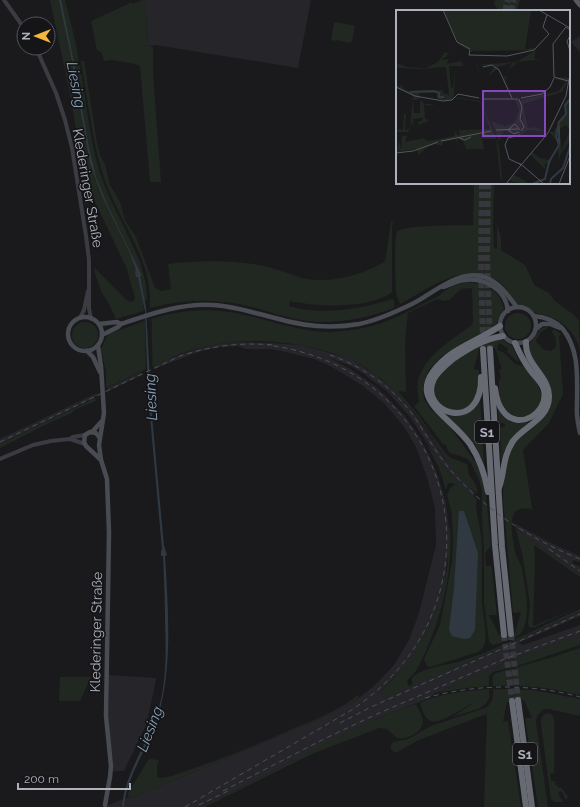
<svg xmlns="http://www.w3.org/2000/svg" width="580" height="807" font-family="Raleway,sans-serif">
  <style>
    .built { fill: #26262a }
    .green { fill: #202821 }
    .water { fill: #303941 }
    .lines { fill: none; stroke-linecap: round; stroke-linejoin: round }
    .motorway-tunnel { stroke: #37383d; stroke-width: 6; stroke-dasharray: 6 3; stroke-linecap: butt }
    .tertiary { stroke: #3b3c42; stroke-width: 4 }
    .secondary { stroke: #494b52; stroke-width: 4.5 }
    .primary { stroke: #575961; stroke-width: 5 }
    .motorway { stroke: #676a73; stroke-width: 6 }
    .rail { stroke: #4e5057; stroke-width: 1; stroke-dasharray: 5 4; stroke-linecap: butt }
    .labels { text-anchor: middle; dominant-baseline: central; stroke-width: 3.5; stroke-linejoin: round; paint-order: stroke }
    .shield { fill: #151518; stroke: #7f828b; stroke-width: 1 }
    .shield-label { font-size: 13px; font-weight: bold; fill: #adb1bc }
    .street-label { font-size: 14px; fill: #adb1bc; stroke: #151518 }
    .water-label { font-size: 15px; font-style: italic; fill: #849fb7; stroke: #151518 }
    .inset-river { fill: none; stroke: #303941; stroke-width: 2 }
    .inset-road { fill: none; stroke: #55565d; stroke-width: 1 }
    .view { fill: #8547be; fill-opacity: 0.15; stroke: #8547be; stroke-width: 2 }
    .inset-edge { fill: none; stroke: #adb1bc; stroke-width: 2 }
  </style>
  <rect width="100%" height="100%" fill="#1a1a1d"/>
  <g class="built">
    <path d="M145,0h166l-13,68 -142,-23 -8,1z"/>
    <path d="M580,36v16l-9,-10z"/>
    <path d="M238,342l35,1 27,2 20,5 31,9 25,16 18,15 14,14 37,55 30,34 -1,4 -6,-4 -23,-25 -8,-10 -27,-41 -23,-26 -26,-19 -10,-6 -23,-9 24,13 23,16 12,11 18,19 15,22 9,17 9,21 8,27 3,26v16l-4,35 -5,21 -8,20 -12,24 -14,20 -26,27 5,6 33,-16 74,-30 88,-40v4l-61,27 4,2 57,-20v10l-61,22 -84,36 -5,5 -52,20 -152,77 -27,12h-96l26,-10v2l186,-78 41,-21 18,-14 20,-21 15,-25 10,-27 17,-68 -1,-37 -8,-31 -11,-30 -11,-19 -21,-25 -21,-17 -31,-19 -18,-8 -20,-5 -22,-5h-26l-8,-3 -18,1 -22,5 -44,17 -1,-3 23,-10 21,-7 22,-5z"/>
    <path d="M141,372l1,3 -33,16 -2,-3z"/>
    <path d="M97,393l1,3 -98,48v-5z"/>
    <path d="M516,524l37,20 27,12v6l-7,-2 -1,3 8,4v7l-61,-43 -3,-3z"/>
    <path d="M109,675l47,3 -2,12 -8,35 -22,46h-11v-10l-5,-32z"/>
  </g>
  <g class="green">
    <path d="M50,0h15c5,21 11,41 14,62 7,36 10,73 20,108 6,18 14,36 23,53 12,25 25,49 25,77l-4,2 1,9 -28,8 -8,-17 -6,-9 -8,-22 1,-3 31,32 5,2 3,-1 1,-3 -8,-29 -31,-65 -10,-28 -8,-35 -8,-47z"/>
    <path d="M142,0h3l3,46 5,1v26l8,109h-11l-10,-116 -4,-2 -24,-4 -8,1 -2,-8 -5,-3 -6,-29 37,-17 3,-2 2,2z"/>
    <path d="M495,0h25l-3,11h-21l1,-2 -3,-6z"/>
    <path d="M336,22l19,4 -3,15 -2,2 -14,-3 -1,1 -4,-1 3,-17z"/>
    <path d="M81,61h3l13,82 3,12 5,9 5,21 10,17 5,18 11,17 19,51 7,3 9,-2 -3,-25c29,-3 56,-4 85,0 13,2 26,6 38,10 5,2 10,4 15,5 27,4 55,-4 79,-17l6,-41 2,1 -1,6v63l-1,2c-24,16 -74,14 -101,8l-1,5c33,10 71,3 103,-7l2,1v8c-25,9 -50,15 -77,14 -22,-1 -44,-9 -65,-15 -35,-9 -68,-8 -102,1 0,-11 0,-22 -3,-33 -9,-33 -30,-62 -42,-94 -13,-39 -17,-80 -24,-120z"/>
    <path d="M474,183h20l-1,42 1,23 3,1v-23l4,11v13l24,15 10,21 14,7 6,8 19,14 5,6 1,29c-4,-14 -13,-26 -27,-32 -5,-2 -11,-3 -17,-5 -3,-1 -5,-4 -7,-5 -3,-2 -6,-1 -9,-3 -7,-2 -13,-19 -22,-24 -34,-21 -68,7 -98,23 -1,-2 -2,-6 -3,-8 -2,-7 -3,-60 0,-64 6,-8 64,-6 76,-7z"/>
    <path d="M466,282c20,2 33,6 38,27l-6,10 -1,6 -5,4 -28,13 -22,14 -14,15 -5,15 1,13 5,8 21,20 29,40 7,28 5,51 -6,7 1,13h5l1,4 5,45h-8l10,20 16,-2 6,-21 -8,1 -10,-116 1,-31 9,-22 35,-36 -20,-55 1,-9 11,-15 6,-2h1l-1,2 -5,3 -5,9 8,9 7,1 5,-4v-8l-4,-7 1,-2 1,-1 7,5 -2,2 4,58 -14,29 -26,27 9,58 2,2c-25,-7 -24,12 -21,30 1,5 1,10 3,15 2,5 5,9 6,14 3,18 10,48 -1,64 -3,5 -22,10 -28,12l-4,-3 -5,-40v-52l-2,-33v-27l-3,-10 -8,-17 -5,-5 -16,-5 -3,-4 -1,-4 -3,-1 -29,-38 5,-4c-1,-8 -3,-17 0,-25 9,-24 33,-37 53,-52l1,-4 -1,-33 -11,1 -12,11 -5,1 -6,-2 -3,1 -27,13 -3,29 1,50 -8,-1 22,26 8,13 18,24 3,3 18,7 2,10 7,12 2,8c-31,-23 -45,-60 -69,-88 -16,-19 -35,-35 -57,-46 -6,-3 -13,-5 -20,-7 -39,-12 -83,-16 -123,-7 -11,2 -22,5 -32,9 -9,4 -17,9 -25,11 1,-8 0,-15 0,-24 -1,-8 1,-15 -1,-23 26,-8 51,-11 78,-7 35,5 65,20 101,20 19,-1 39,-4 57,-11 18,-7 35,-17 52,-25 8,-8 16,-11 27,-14z"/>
    <circle cx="518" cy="326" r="13"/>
    <path d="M145,321l1,48 -40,19v-20h-1l-4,-19 7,-15z"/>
    <circle cx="85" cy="335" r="13"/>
    <path d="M501,339l11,7 7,15h-2l-10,-9 1,-4 -9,-5 -2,7 6,2 12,12 8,2 13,15 6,14 -3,11 -10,11 -11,1 -9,-5 -7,-9 -3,-8v-16l2,-2 -2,-9h3l-7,-21 -16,1 -5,20 5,1 -3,25 -3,7 -8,7 -12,3 -15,-8c-1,-4 -5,-10 -5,-15 0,-22 49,-47 68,-50z"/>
    <path d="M95,398l1,3 -22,9 -2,3 -23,10 -49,25v-4z"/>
    <path d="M480,398l4,66 -6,-13 -8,-13 -24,-23c16,4 27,-1 34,-17z"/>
    <path d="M497,407c10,18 17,16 34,15l-27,30 -3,9 -1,-33 5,-2v-2l-6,-2z"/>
    <path d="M428,447l2,1c13,19 29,37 47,51 -3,7 3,27 4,36 2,22 0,45 1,68 1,12 5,27 3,39 -1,5 -3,8 -7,10l-48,15 -3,-1 -3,-7 16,-34 12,-63 1,-21 -1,-27 -5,-19 4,-8 3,-2 4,1 -6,-3h-4l-2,7 -7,-22z"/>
    <path d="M449,529h1c3,42 -8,86 -25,124 -3,5 -5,12 -8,16 -3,5 -7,8 -10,12l2,6 -24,11 -5,-6c36,-32 60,-76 67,-123 2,-13 0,-28 2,-40z"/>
    <path d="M516,529l64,45v3l-46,-32 1,15 -2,66 47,-19 -47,21 -4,-1 -1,-4 2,-17 -3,-23 -5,-30z"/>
    <path d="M580,609v3l-88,40 -80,34v-8c8,-10 36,-13 49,-17 41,-13 80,-35 119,-52z"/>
    <path d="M580,635v10l-57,19 -30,8 -4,4v10l-23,2 -31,5 84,-36z"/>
    <path d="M580,648v47c-29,-7 -57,-11 -87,-9 -1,-5 -2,-11 3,-13l54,-15z"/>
    <path d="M60,677h31l-11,24h-21z"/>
    <path d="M489,689v9l-3,6 -8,5 -26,8 20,-13v-1c-9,5 -35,24 -43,17 -6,-4 -7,-11 -9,-17 21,-10 46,-12 69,-14z"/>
    <path d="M493,689l40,1 47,9v17l-31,-7h-5l-7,7 -1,6 12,85h-10l-13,-89h7l-8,-18 -17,2 -4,20 5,-1 13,86h-37l3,-89 -1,-4 -67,26 -22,12h-3l-3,-3v-4l2,-3 15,-3 23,-13 54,-18c7,-4 9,-11 8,-19z"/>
    <path d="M358,695l1,2 -3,3 -41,21 -186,78 -1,-6 20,-33 3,-1 8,1 -2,6v11l4,1 11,-2c41,-14 81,-29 120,-47 23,-9 47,-19 66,-34z"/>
    <path d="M416,704c2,5 7,12 7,18 -1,11 -17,18 -26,16l-10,-9 -8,-1 -67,26 -107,53h-6c72,-32 141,-78 217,-103z"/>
    <path d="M548,713l4,2 2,3v55h-4l1,8h4v3l4,4 2,-1 7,10 -2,3 -5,-9 -3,2 5,9c-6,0 -9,1 -12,-3l-10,-74c0,-6 0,-10 7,-12z"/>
  </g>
  <g class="water">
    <path d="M59,0h2l12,58 16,90 7,29 11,27 35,72h-2l6,32 6,108 12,130 3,9 -2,1c3,51 8,111 -7,160 -9,31 -31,58 -34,91h-2c3,-35 26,-63 36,-96 9,-30 8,-60 7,-91 0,-21 -1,-42 -2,-64h-2v-5l1,-2 -14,-155 -3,-83 -7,-34h-2l-1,-5 1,-2 -7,-19 -27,-55 -12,-33 -20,-112z"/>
    <path d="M459,511h5l14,42 -3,77 -5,8 -6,1 -12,-3 -3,-6 5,-42z"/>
  </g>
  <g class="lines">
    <g class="motorway-tunnel">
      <path d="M505,11l3,-11"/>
      <path d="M511,11l3,-11"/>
      <path d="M482,183l-1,86 2,70"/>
      <path d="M488,183l-1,73 3,93"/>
      <path d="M511,634l7,66"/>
      <path d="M504,635l8,66"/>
    </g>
    <g class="tertiary">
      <path d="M4,0l20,28"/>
      <path d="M36,48l20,45 9,27 7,28 14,88 3,24v48l2,11"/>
      <path d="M80,318l4,-8 4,-19"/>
      <path d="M70,439l15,5"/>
      <path d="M0,459l33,-14 18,-4 19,-2 3,-2 12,-2"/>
    </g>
    <g class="secondary">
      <path d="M443,287c7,-2 13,-6 21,-7 20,-3 42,9 44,31"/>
      <circle cx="518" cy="325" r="18"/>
      <path d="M534,316c10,1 21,5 28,12 18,22 15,49 15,78 -1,9 1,18 3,27"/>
      <circle cx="85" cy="334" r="17"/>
      <path d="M99,324l18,-2 4,2"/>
      <path d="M536,329l6,-5h8l10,4"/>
      <path d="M102,335l16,-8 3,-3c30,-10 60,-21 92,-19 21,1 41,8 62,13 27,8 56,11 84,6 19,-4 36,-12 53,-20 26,-13 55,-44 85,-20 8,6 14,16 20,23"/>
      <path d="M98,346l3,20 3,47 -5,32 2,15 6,19 2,53 -3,184 5,50 -1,11 -5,28"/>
      <path d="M87,351l6,6 7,15"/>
      <path d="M92,432l10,-11"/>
      <path d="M99,437l-3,-4 -6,-1 -5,3 -1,7 2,4 15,14"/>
    </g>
    <path class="primary" d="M576,0l4,5"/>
    <g class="motorway">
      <path d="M483,349l12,196 9,90"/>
      <path d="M490,349l12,198 9,87"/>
      <path d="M481,377c1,59 -64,35 -47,2 4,-8 13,-15 19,-20 16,-11 31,-20 50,-23"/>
      <path d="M495,388c1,8 3,17 8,23 15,21 46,2 41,-21 -2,-8 -9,-13 -14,-20 -6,-8 -11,-18 -15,-27"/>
      <path d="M499,488c6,-17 3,-30 14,-47 11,-15 36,-22 36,-44 1,-21 -25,-33 -23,-55"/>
      <path d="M488,492c-3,-17 -8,-33 -18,-48 -22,-31 -71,-47 -23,-87 16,-13 36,-19 53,-31"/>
      <path d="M518,700l14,107"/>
      <path d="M512,701l14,106"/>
    </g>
    <g class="rail">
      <path d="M330,355c34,12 64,33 85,63 12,18 23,38 38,55 34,38 79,67 127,86"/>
      <path d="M0,442l180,-86c31,-10 61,-14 93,-11"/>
      <path d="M549,549l31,22"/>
      <path d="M425,698c51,-14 104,-15 155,-1"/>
      <path d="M340,723l31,-16 209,-93"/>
      <path d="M223,791l103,-53 51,-24 125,-54 78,-29"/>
      <path d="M199,805l29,-14"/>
      <path d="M185,807l165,-96c162,-106 111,-340 -82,-366"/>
    </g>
  </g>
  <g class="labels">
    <g class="shield">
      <rect x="475" y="421" width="24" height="22" rx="3"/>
      <rect x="513" y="743" width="24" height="22" rx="3"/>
    </g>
    <g class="shield-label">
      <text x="487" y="432">S1</text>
      <text x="525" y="754">S1</text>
    </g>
    <g class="street-label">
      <text transform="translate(88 188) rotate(80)">Klederinger Straße</text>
      <text transform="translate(96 632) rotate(-89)">Klederinger Straße</text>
    </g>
    <g class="water-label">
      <text transform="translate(76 85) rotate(79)">Liesing</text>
      <text transform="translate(151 397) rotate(-93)">Liesing</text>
      <text transform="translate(150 729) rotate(-69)">Liesing</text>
    </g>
  </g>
  <g transform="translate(396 10)">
    <rect width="174" height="174" fill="#1a1a1d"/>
    <path d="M47,0h88l-6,39 9,-1v2l-64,1 -11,-7zM140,40l-2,9h8l-24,3 -11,9 -1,10 8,18 -15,-31 -11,8 7,-10 -18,-1 4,10 -5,-10 41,-3zM116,53l-7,14h-1l-6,-10zM49,42l4,2 -8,6 7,-1 -1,5 14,-3 3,5h-9l-1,31 26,4 14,31 5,15 3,29 -1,6 -5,-43h-14l2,10h-17l1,4 -5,-12 -6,-3 1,11 -2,-10 -13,3 -1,4 -7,-2 -9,4 -7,7 -3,-6 -20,3 3,-11 2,8 1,-13h5l-2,6 23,-5v-16l-9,4 -1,-3 4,-1 1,-3 -10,1 1,9 -2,-6 -4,10h-12l2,-3 5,1 1,-16h2l-1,16 5,-2 3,-32 -17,-9v-3l4,3 1,-3 3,5 5,2 34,-1v3l6,2 -3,-28 -27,2 -20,-1 -3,-1v-8l1,4 11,4 18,1 12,-6zM53,56h6l-2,22h-2zM23,83h18v6l10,2 8,-3 25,4 10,27 -31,1 1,5h-3l-1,-5 -2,6 -15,3 -4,-20 4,20 -11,2 -6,-3 6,-1v-17l-3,-2 -1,-14 4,2 7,-2h-10l-5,-4v13h-6l-1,-13 7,-1zM165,67l8,1 -7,14 -39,12 5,24 6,-1 13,5 -19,-2 -11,7 6,-7 -2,-30 38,-9 7,-10 -11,-2zM174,89v41l-10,15 -1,7 -1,-13 -8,12 5,1h-4l-3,6v-5l-3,1v5l-15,-15 2,-2 8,6 9,2 6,-8 4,-10 -10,-10h4l13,-18 -1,-9zM170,115l4,5 -9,21v-13h-5l1,-5 2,-1 1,5v-8zM119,90h4l2,4 -1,15 3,10 -3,1 -2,-4 -4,-2 -1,2 3,-1 5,6 -2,4 -15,-4 -5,10 -8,-20 14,5 10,-4 4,-12zM118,165l10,5 5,4 -17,-2 -2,-2z" fill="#202821" fill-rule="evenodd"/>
    <path class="inset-river" d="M14,82l24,-1 5,2v4h5M163,116v18M136,174l13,-5 4,-17 10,-17 -3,-8 3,-15 7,-8 -1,-9 5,-6M154,174l1,-5 12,-11 7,-21"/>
    <path class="inset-road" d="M47,0l14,32 13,7M143,0l31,18M174,26l-3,5 3,10M74,40l-1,5 38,1 27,-6 15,-16 -6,-7 4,-12M87,57l9,-2 7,5 13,28M158,67l-1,-33 13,-17 4,3M158,67l14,4M0,77l19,9 28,5 9,-1 6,-6 21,4M125,88l21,-4 8,-7 4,-9M87,89h35M123,89l3,8 -2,12 4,8 -3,4M113,119l6,-5 5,6M100,120l22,-1M112,120l6,4 5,-2M61,127l8,3 6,-3M45,131l50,-10M0,143l17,-2 25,-9M123,153l3,2 -13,-6 -4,-14 3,-7 12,-3M126,154l26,-31 18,-37 3,-17M126,155l22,19M110,174l15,-19M163,174l11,-28"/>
    <path class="view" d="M87,81h62v45h-62z"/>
    <rect width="174" height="174" class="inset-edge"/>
  </g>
  <g transform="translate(36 36) rotate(270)"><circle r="19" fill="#151518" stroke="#52535a"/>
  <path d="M0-3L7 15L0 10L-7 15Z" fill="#f4b73b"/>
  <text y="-6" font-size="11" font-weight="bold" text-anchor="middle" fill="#adb1bc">N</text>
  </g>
  <path d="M18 783v6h112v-6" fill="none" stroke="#adb1bc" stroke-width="2"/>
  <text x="24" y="783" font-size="12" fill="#adb1bc" stroke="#151518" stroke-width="3" paint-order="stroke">200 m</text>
</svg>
